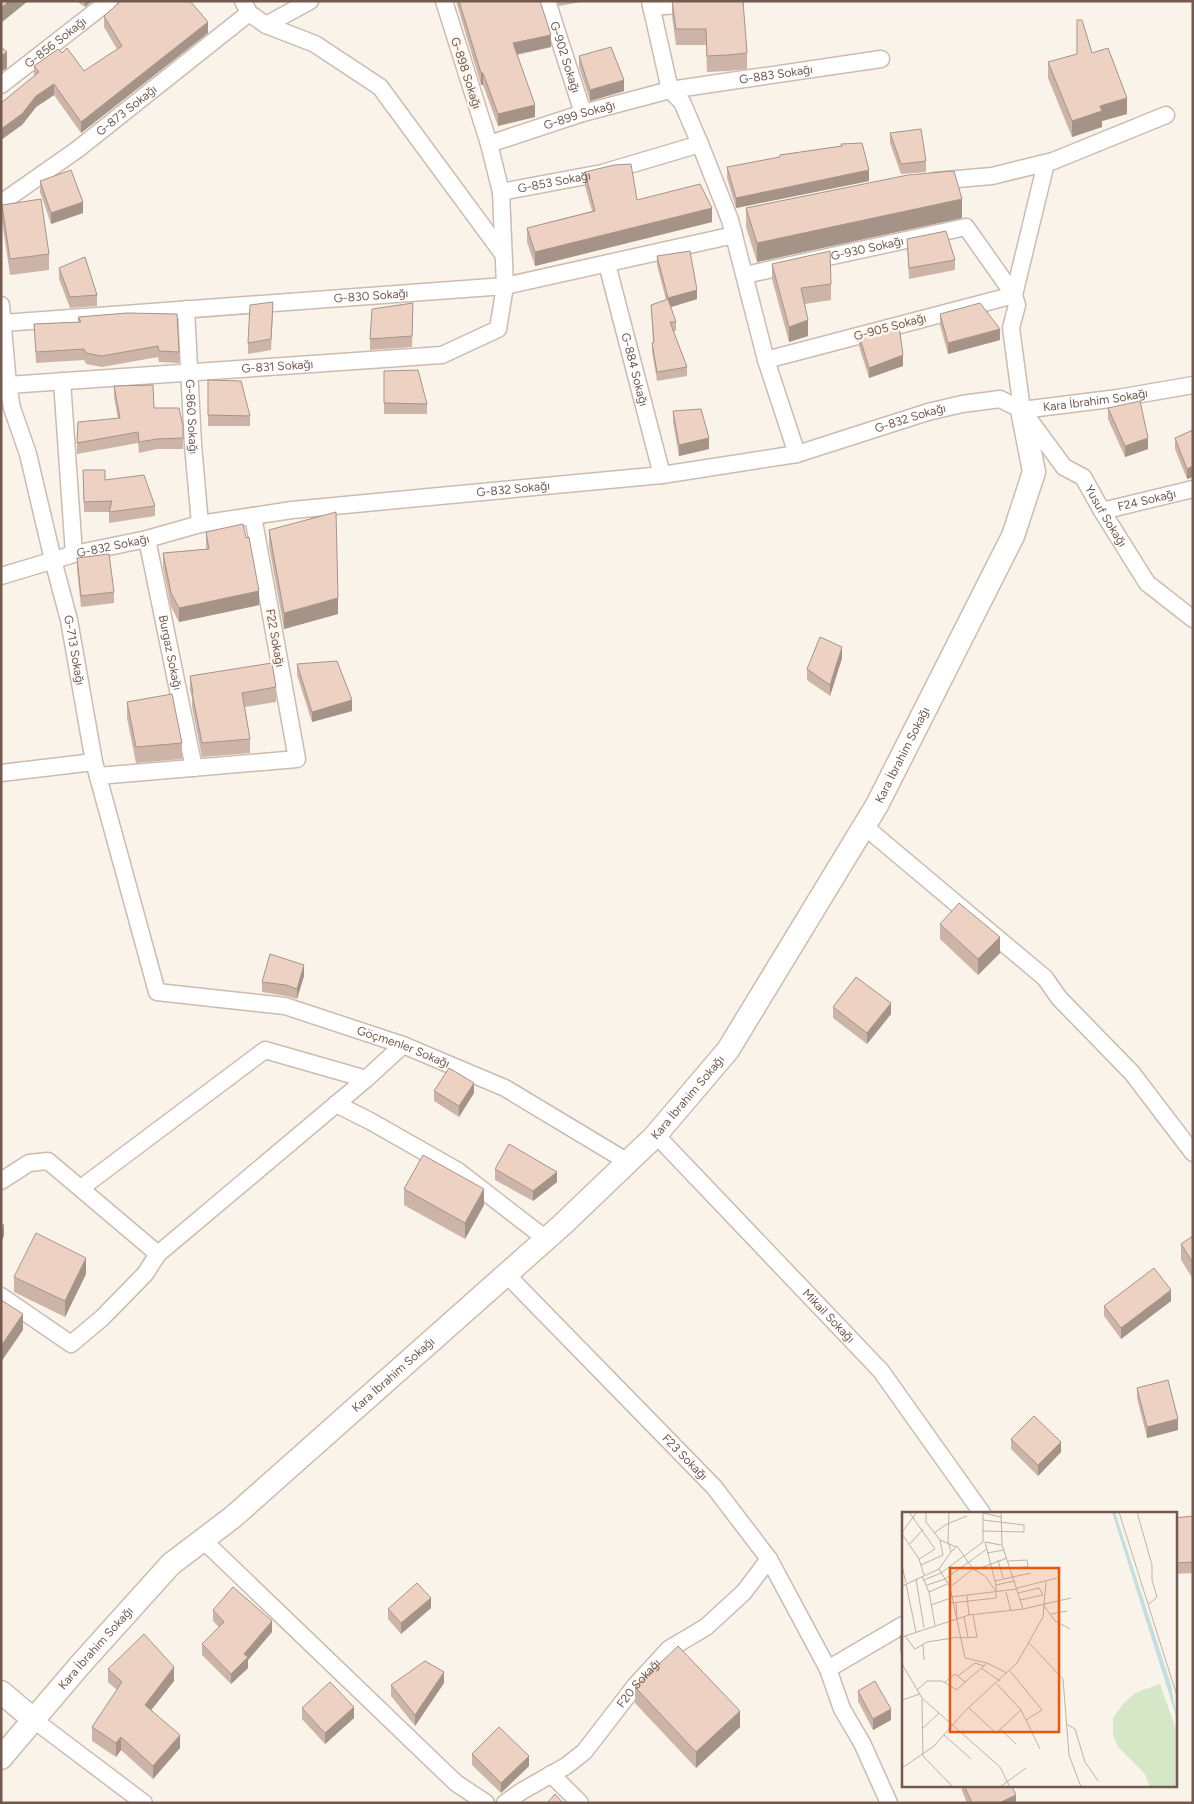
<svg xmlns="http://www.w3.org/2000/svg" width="1194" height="1804" font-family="Figtree,sans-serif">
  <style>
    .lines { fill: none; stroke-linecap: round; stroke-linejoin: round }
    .street-casing { stroke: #ccbbb0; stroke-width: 19 }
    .secondary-casing { stroke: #cebbad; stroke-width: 25 }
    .street { stroke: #fff; stroke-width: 16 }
    .secondary { stroke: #fff; stroke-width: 22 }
    .wall { fill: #ccb5a8 }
    .shaded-wall { fill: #a69388 }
    .building { fill: #edd2c3; stroke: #a69388 }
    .labels { text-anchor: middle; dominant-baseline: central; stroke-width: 5; stroke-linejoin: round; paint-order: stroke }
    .street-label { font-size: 12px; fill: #725a4f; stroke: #fdf7ef }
    .inset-road { fill: none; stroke: #c0b1a6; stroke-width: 1 }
    .view { fill: #e8590c; fill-opacity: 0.15; stroke: #e8590c; stroke-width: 2.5 }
    .inset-edge { fill: none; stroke: #725a4f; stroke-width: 2.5 }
  </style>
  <rect width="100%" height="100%" fill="#faf3e9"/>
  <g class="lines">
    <defs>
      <g id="street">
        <path d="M243,1l6,12 17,12 49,19 65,43 123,167"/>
        <path id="s1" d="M547,1l36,112"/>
        <path d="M650,1l20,89 12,12 18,42"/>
        <path d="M651,7l84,-6"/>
        <path d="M266,25l44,-24"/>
        <path id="s2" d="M1,85l108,-84"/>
        <path id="s3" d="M489,144l94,-31 87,-23 211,-31"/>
        <path d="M934,181l58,-5 61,-15 113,-46"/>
        <path id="s4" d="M501,192l101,-19 98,-29 30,76 36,140 31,94"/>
        <path id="s5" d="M1,203l77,-54 171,-136"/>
        <path id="s6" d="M607,264l55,211"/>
        <path id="s7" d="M745,275l221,-48 48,68 -248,65"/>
        <path id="s8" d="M1,305l7,80 4,23 16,46 25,106 16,60 25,142 63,230 128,14 118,39 102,43 123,74"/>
        <path id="s9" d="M186,309l7,136 7,79"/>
        <path id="s10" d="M3,323l502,-37 229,-51"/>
        <path d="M62,381l12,173"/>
        <path id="s11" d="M8,385l434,-30 56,-26 7,-43 -4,-94 -12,-48 -45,-143"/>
        <path d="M1022,410l-11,-82 6,-23 -3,-10 32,-132"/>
        <path id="s12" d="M1022,410l96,-12 75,-13"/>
        <path id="s13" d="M1102,511l91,-22"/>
        <path id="s14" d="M147,539l47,229"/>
        <path id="s15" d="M1,576l73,-22 73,-15 53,-15 92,-14 370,-35 135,-21 131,-42 34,-8 38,-5 22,11 42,57 19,10 19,34 45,72 46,36"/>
        <path d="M1,773l93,-11"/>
        <path d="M98,776l199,-17 -44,-243"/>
        <path d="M864,826l181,152 14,20 73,75 61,80"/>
        <path d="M336,1104l34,17 88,50 88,68"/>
        <path id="s16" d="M656,1135l225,236 101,142"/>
        <path d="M1,1181l28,-18 19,-2 110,93 -13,20 -43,44 -31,26 -70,-48"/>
        <path d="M81,1188l184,-138 101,29 37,-34"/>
        <path d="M158,1254l208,-175"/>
        <path id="s17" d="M506,1274l208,213 55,72 59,110 14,40 20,34 27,60"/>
        <path d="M203,1540l253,243 30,20"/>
        <path d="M828,1669l75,-44"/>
        <path d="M34,1720l110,83"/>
        <path d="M551,1774l29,29"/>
        <path id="s18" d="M505,1803l17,-12 44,-25 18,-14 51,-66 34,-37 37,-22 38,-35 25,-33"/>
      </g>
      <g id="secondary">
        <path d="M1,1692l33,28"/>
        <path id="s19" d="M1,1758l79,-93 91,-101 62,-47 329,-292 92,-88 74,-87 149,-245 136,-269 21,-64 -12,-62"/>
      </g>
    </defs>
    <use href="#street" class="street-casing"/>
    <use href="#secondary" class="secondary-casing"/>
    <use href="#street" class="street"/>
    <use href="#secondary" class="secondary"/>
  </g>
  <g class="wall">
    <path d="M76,1h16l-7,6z"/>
    <path d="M456,1h84l11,46 -34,8 18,62 -37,9 -15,-41h-2z"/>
    <path d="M557,1h29l-27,5z"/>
    <path d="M672,1l75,52v16l-19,2 -21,1 -1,-27h-30l-4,-29z"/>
    <path d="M104,16l104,17 -127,100 -27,-38 -18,12 -14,18 12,-50v-9l28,-13 22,18 33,-22 -13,-22z"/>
    <path d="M1092,53l35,61 -25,7v6l-30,10 -24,-59v-16z"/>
    <path d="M579,56l45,35 -34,10 -11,-34z"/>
    <path d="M890,133l36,28v11l-25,2 -11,-31z"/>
    <path d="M841,144l28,37 -133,27 -9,-30v-11l53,-9v-3l61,-9z"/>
    <path d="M585,172l52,28 75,22 -177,44 -8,-24v-14l65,-17 -7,-25z"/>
    <path d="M40,181l43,32 -32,11 -11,-32z"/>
    <path d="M2,205l47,49v16l-39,5 -8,-54z"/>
    <path d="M746,208l216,10 -205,44 -11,-35z"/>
    <path d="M907,239l48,21v10l-46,9z"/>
    <path d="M657,256l40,43 -26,8 5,15v9h-3l14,36v9l-30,5 -5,-30v-8l1,-1 -2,-37 15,-5 -9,-35z"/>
    <path d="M772,264l59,20v16l-26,4 3,32 -19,6 -17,-63z"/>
    <path d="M59,268l38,27v11l-27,2 -11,-29z"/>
    <path d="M273,313l-2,37 -23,4v-11z"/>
    <path d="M413,314l-1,33 -42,3v-11z"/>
    <path d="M940,314l60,26 -52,14 -8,-29z"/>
    <path d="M78,317l101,35v11l-20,-1 -1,-5 -56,10 -16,-3 -2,-4 -48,3 -2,-39 44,-2z"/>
    <path d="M859,335l44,31 -34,12 -10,-32z"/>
    <path d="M384,371l43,33v10h-43z"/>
    <path d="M208,380l42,36v10h-42z"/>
    <path d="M114,386l40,22 29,30v11h-26l-18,4 -1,-10 -61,11v-11l41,-24 -4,-22z"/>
    <path d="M1108,408l40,41 -23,8 -17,-38z"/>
    <path d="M673,411l36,38 -30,7 -6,-34z"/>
    <path d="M1193,430l-6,49 -12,-30v-11z"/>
    <path d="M83,470l22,10 50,26v10l-46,7v-11h-25z"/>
    <path d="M269,530l69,84 -54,15 -15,-83z"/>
    <path d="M206,532l40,6 13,67 -80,17 -8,-15 -8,-40v-14l43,-4z"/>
    <path d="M77,558l37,34v11l-33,4 -4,-38z"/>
    <path d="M842,658l-12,38 -23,-16v-11z"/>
    <path d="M297,664l55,47 -40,11 -15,-47z"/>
    <path d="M190,676l86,11v15l-31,5 5,32v14l-48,4 -10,-50v-9l-2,-8z"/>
    <path d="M127,702l55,41v16l-46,4 -9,-45z"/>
    <path d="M940,924l60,29 -22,22 -38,-36z"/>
    <path d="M304,976l-7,23 -11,-3 -24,-4v-10z"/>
    <path d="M833,1007l58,7 -24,30 -34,-26z"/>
    <path d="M434,1091l40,2 -15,24 -25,-16z"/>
    <path d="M495,1169l62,13 -24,19 -38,-21z"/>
    <path d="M404,1189l80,16 -19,34 -61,-34z"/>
    <path d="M1193,1236v43l-12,-19v-16z"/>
    <path d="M86,1274l-21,43 -51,-25v-15z"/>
    <path d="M1171,1301l-50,38 -17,-23v-10z"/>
    <path d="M1137,1388l41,42 -31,8 -10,-40z"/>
    <path d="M1011,1439l50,13 -23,24 -27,-27z"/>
    <path d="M1193,1516v57l-18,1v-56z"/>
    <path d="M431,1608l-30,26 -13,-15v-10z"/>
    <path d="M213,1610l59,22 -24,28v8l-17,16 -29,-29v-11l17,-17 -6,-6z"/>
    <path d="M903,1635v23l-3,-6v-16z"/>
    <path d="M108,1669l66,12 -23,29 29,38 -27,31 -32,-29 -5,7 -24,-16v-14l25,-37 -9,-8z"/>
    <path d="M444,1683l-29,43 -24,-30v-11z"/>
    <path d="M635,1687l105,40 -44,41 -61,-65z"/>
    <path d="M858,1691l33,29 -18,10 -15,-29z"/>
    <path d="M302,1708l52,10 -29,26 -23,-25z"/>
    <path d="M472,1754l57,12 -28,27 -29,-28z"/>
    <path d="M962,1785h49l5,18h-49l-5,-12z"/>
  </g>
  <g class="shaded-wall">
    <path d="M9,1h19l-27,22v-15z"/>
    <path d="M85,1h7l-7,6z"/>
    <path d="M208,22v11l-127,100v-11z"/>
    <path d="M551,35v12l-38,8v-12z"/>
    <path d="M7,52v16l-6,4v-16z"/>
    <rect x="481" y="73" width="2" height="12"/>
    <path d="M624,80v11l-34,10v-11z"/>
    <path d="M54,84v11l-18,12 -14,18 -21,15v-11l35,-33z"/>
    <path d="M1127,98v16l-25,7v6l-30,10v-16l28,-15z"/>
    <path d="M535,105v12l-37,9v-12z"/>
    <path d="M869,170v11l-133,27v-10z"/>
    <path d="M962,199v19l-205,44v-19z"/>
    <path d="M83,202v11l-32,11v-11z"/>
    <path d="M712,208v14l-177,44v-14z"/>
    <path d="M697,290v9l-29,9v-10z"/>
    <path d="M808,320v16l-19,6v-15z"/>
    <path d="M1000,329v11l-52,14v-11z"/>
    <path d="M903,355v11l-34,12v-10z"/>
    <path d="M709,438v11l-30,7v-11z"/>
    <path d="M1148,438v11l-23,8v-11z"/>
    <path d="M1193,466v11l-6,2v-10z"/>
    <path d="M259,591v14l-80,17v-14z"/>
    <path d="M338,598v16l-54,15v-16z"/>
    <path d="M842,647v11l-12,38v-11z"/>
    <path d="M352,700v11l-40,11v-10z"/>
    <path d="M1000,937v16l-22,22v-16z"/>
    <path d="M304,965v11l-7,23v-10z"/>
    <path d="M891,1003v11l-24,30v-11z"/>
    <path d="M474,1083v10l-15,24v-11z"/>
    <path d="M557,1172v10l-24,19v-10z"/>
    <path d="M484,1189v16l-19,34v-16z"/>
    <path d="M4,1225v11l-3,6v-11z"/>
    <path d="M86,1258v16l-21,43v-16z"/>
    <path d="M1171,1290v11l-50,38v-11z"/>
    <path d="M23,1314v16l-22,32v-16z"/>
    <path d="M1178,1419v11l-31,8v-11z"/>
    <path d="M1061,1442v10l-23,24v-11z"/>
    <path d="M431,1598v10l-30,26v-11z"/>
    <path d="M272,1621v11l-24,28v8l-17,16v-10l13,-20z"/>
    <path d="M174,1667v14l-29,37v-13z"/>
    <path d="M444,1672v11l-29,43v-11z"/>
    <path d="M354,1707v11l-29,26v-11z"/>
    <path d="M891,1709v11l-18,10v-11z"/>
    <path d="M740,1711v16l-44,41v-16z"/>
    <path d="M180,1735v13l-27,31v-13z"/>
    <path d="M121,1737v13l-5,7v-14z"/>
    <path d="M529,1756v10l-28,27v-10z"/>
    <path d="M1016,1795v8h-17z"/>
  </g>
  <g class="building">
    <path d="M1,1h8l-8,7z"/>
    <path d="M121,1h69l18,21 -127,100 -27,-38 -18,12 -14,18 -21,15v-26l38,-31 -5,-6 24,-17 4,4 5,-5 17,23 38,-25 -18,-30z"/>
    <path d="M459,1h81l11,34 -38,8 22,62 -37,9 -15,-41h-2z"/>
    <path d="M672,1h71l4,52 -19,2 -21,1 -1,-27h-30z"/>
    <path d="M1077,20h5l10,33 16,-5 19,50 -27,8 2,5 -30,10 -24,-59 29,-8z"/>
    <path d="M1,47l6,5 -6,4z"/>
    <path d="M611,47l13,33 -34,10 -11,-34z"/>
    <path d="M921,129l5,32 -25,3 -11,-31z"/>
    <path d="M862,143l7,27 -133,28 -9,-31 53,-10v-2l62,-9 -1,-2z"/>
    <path d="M631,164l6,36 63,-16 12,24 -177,44 -8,-24 68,-17 -10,-39 29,-7z"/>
    <path d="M71,170l12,32 -32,11 -11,-32z"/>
    <path d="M954,171l8,28 -205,44 -11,-35 162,-33z"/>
    <path d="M41,199l8,55 -39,5 -8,-54z"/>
    <path d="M946,231l9,29 -46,8 -2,-29z"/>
    <path d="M690,251l7,39 -29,8 -11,-42z"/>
    <path d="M830,251l1,33 -30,4 7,32 -19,7 -17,-63z"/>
    <path d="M85,257l12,38 -27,2 -11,-29z"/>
    <path d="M668,299l8,23h-6l17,45 -30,5 -5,-29 2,-1 -3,-37z"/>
    <path d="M273,302l-2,37 -23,4 2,-38z"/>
    <path d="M413,303l-1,33 -42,3 2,-30z"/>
    <path d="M980,303l20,26 -52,14 -8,-29z"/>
    <path d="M127,313l50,1 2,38 -20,-1 -1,-5 -56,10 -16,-3 -2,-4 -48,3 -2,-28 47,-2 -3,-5z"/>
    <path d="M899,326l4,29 -34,13 -10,-33z"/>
    <path d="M418,370l9,34 -43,-1v-32z"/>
    <path d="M208,380l33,1 9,35 -42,-1z"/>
    <path d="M153,385l1,23h25l4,18v12l-26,1 -18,3 -1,-10 -61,11 1,-21 42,-4 -6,-32z"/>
    <path d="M1140,401l8,37 -23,8 -17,-38z"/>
    <path d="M701,409l8,29 -30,7 -6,-34z"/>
    <path d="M1193,430v36l-6,3 -12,-31z"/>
    <path d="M83,470h22v10l39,-5 11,31 -46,6 3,-11 -28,1z"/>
    <path d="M336,512l2,86 -54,15 -15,-83z"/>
    <path d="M243,524l3,14 3,-1 10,54 -80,17 -8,-15 -8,-40 46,-4 -3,-17z"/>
    <path d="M109,554l5,38 -33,4 -4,-38z"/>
    <path d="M820,637l22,10 -12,38 -23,-16z"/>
    <path d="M337,661l15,39 -40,12 -15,-48z"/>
    <path d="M272,663l4,24 -34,6 8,46 -48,4 -10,-50h1l-3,-17z"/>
    <path d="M172,694l10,49 -46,4 -9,-45z"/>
    <path d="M959,903l41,34 -22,22 -38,-35z"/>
    <path d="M270,954l34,11 -7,24 -11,-4 -24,-3z"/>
    <path d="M856,977l35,26 -24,30 -34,-26z"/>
    <path d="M449,1068l25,15 -15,23 -25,-15z"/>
    <path d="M509,1144l48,28 -24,19 -38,-22z"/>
    <path d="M423,1155l61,34 -19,34 -61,-34z"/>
    <path d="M1,1224l3,1 -3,6z"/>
    <path d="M36,1233l50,25 -21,43 -51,-24z"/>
    <path d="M1193,1236v27l-12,-19z"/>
    <path d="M1154,1268l17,22 -50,38 -17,-22z"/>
    <path d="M1,1300l22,14 -22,32z"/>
    <path d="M1168,1380l10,39 -31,8 -10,-39z"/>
    <path d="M1034,1416l27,26 -23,23 -27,-26z"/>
    <path d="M1193,1516v46l-18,1v-45z"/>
    <path d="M417,1583l14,15 -30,25 -13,-14z"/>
    <path d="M233,1587l39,34 -28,33 4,3 -17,17 -29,-30 22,-22 -11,-12z"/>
    <path d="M144,1634l30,33 -29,38 35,30 -27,31 -32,-29 -5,6 -24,-16 30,-45 -14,-13z"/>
    <path d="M903,1635v7l-3,-6z"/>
    <path d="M678,1646l62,65 -44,41 -61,-65z"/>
    <path d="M425,1661l19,11 -29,43 -24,-30z"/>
    <path d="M875,1681l16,28 -18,10 -15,-28z"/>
    <path d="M330,1682l24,25 -29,26 -23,-25z"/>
    <path d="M499,1727l30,29 -28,27 -29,-29z"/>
    <path d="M964,1785h47l5,10 -17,8h-27z"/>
    <path d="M555,1794l8,9h-16z"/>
  </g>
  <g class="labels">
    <g class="street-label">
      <text stroke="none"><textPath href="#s2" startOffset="69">G-856 Sokağı</textPath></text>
      <text stroke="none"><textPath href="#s1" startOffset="59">G-902 Sokağı</textPath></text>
      <text transform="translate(466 73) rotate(72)">G-898 Sokağı</text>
      <text stroke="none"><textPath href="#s3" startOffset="296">G-883 Sokağı</textPath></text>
      <text stroke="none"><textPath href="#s5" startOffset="156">G-873 Sokağı</textPath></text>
      <text stroke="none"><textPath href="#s3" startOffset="95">G-899 Sokağı</textPath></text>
      <text stroke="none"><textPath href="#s4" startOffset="54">G-853 Sokağı</textPath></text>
      <text stroke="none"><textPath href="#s7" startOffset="125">G-930 Sokağı</textPath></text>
      <text stroke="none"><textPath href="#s10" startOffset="369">G-830 Sokağı</textPath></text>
      <text transform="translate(890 327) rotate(-15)">G-905 Sokağı</text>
      <text stroke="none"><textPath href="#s11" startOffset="270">G-831 Sokağı</textPath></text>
      <text stroke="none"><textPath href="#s6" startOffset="109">G-884 Sokağı</textPath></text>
      <text stroke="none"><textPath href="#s12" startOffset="74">Kara İbrahim Sokağı</textPath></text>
      <text stroke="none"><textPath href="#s9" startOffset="108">G-860 Sokağı</textPath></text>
      <text stroke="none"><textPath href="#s15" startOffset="926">G-832 Sokağı</textPath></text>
      <text stroke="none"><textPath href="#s15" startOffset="521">G-832 Sokağı</textPath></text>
      <text stroke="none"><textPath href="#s13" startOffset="46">F24 Sokağı</textPath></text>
      <text stroke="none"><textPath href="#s15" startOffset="1180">Yusuf Sokağı</textPath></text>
      <text stroke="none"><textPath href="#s15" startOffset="116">G-832 Sokağı</textPath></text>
      <text transform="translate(275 638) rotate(80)">F22 Sokağı</text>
      <text stroke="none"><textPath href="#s8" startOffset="354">G-713 Sokağı</textPath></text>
      <text stroke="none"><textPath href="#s14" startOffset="116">Burgaz Sokağı</textPath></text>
      <text stroke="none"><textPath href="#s19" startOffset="1360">Kara İbrahim Sokağı</textPath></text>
      <text stroke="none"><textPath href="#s8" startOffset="960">Göçmenler Sokağı</textPath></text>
      <text stroke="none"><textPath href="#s19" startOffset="955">Kara İbrahim Sokağı</textPath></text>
      <text stroke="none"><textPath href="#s16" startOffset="250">Mikail Sokağı</textPath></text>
      <text stroke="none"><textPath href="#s19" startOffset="550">Kara İbrahim Sokağı</textPath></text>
      <text stroke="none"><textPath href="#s17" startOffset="256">F23 Sokağı</textPath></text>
      <text stroke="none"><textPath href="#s19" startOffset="145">Kara İbrahim Sokağı</textPath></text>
      <text stroke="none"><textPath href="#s18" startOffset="182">F20 Sokağı</textPath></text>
    </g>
  </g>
  <g transform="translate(902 1512)">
    <rect width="275" height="275" fill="#faf3e9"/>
    <path d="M258,172l17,48v55h-27l-5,-13 -27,-27 -5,-12v-17l10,-14 12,-11z" fill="#d6e7c8"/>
    <path d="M210,0h3l56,173 6,34z" fill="#bfdfe2"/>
    <path class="inset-road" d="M7,0l26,37 -16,10M47,0l-1,29 3,11 -12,17 11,18 15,71 22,5 20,10M99,0l1,33 12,36M217,0l58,184M235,0l15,53v15l5,17 -8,7M81,1l18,4M80,19l42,1v-7l-41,-5M0,20l15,-20M32,21l13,-9 20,-8M0,22l17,25 5,16M38,28l16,7M81,30v-30M83,30l16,3M8,32l13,-15M49,40l6,-6 16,23 12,7 10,14M85,41l17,-3M96,48l5,18M106,49l19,-1 1,7 -18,1M19,53l22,-10 -3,-15 -14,-18v-10M0,54l4,17M73,58l32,-12M20,64l7,16 6,33M14,67l8,49M22,68l17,-7 42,-31M93,69l36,-8M4,72l10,48M25,73l18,-6 42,-30M94,73l18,-4 9,28M0,74l37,-17M48,75l23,-18M115,76l40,-10M27,80l18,-8M104,80l5,19M116,81l21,-5 4,7 -23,5M65,84l2,19M49,85l66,-8M54,90l1,16M49,91l45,-5v-13l-11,-43M29,93l20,-7M142,94l11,15 15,8M149,102l16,-3M62,105l4,20M3,124l10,13 12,-7 32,-5M0,125l67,-22 54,-6 48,-11M57,126l18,-1 -4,-22M127,131l34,36 6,76 12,32M21,133l1,15M0,152l20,34 78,69 10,20M79,156l19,13M108,159l32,39 -16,10M56,164l17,-13 9,3 3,-3M63,170l19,-16M95,172l24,26 19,39M15,178l10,-9h15l15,9 8,-8 -10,-8 -10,8M20,187l1,57 30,31M0,188l18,-6M67,196l27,25 25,-23M164,212l9,5 10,33 13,19M21,216l16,-15M99,218l15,14M42,223l27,24M0,256l32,-22 32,-36 51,-47 26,-46 3,-35M98,275l26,-19"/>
    <path class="view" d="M48,56h109v164h-109z"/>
    <rect width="275" height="275" class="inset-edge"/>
  </g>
  <rect width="1194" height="1804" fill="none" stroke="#725a4f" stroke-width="5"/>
</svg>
